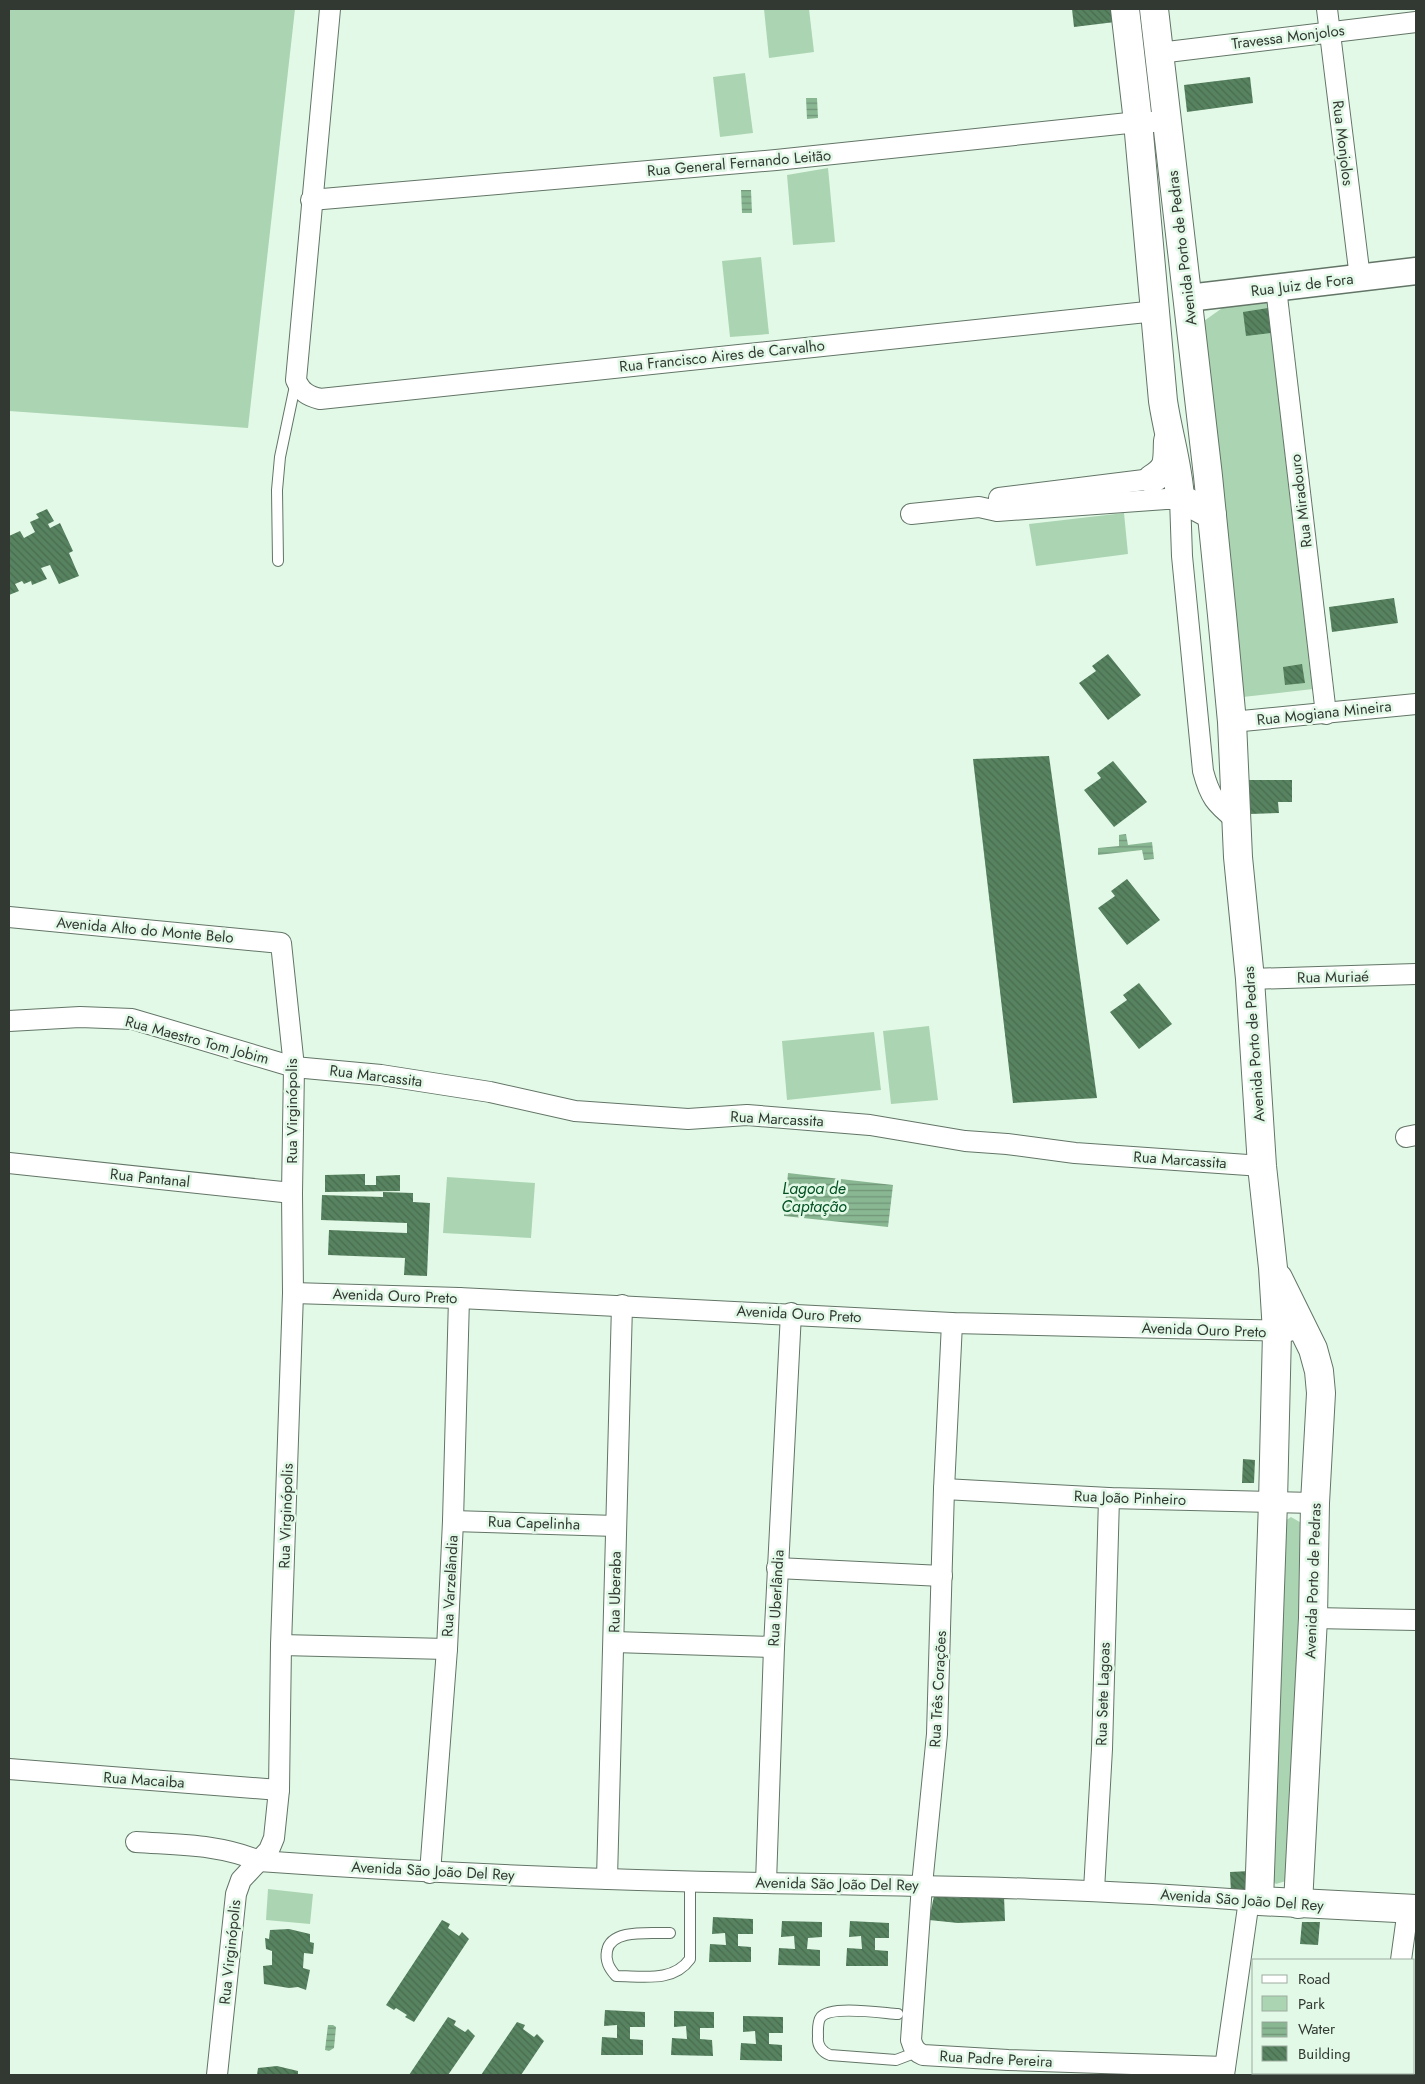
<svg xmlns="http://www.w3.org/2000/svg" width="1425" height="2084" font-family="Jost,sans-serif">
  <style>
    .green { fill: #abd5b2 }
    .water { fill: url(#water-rules) }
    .building { fill: url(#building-back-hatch) }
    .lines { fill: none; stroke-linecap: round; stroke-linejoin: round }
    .service-casing { stroke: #627566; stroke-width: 12 }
    .minor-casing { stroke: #627566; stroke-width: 22 }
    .tertiary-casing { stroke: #627566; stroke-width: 29 }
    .secondary-casing { stroke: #627566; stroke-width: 30 }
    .service { stroke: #fff; stroke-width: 10 }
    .minor { stroke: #fff; stroke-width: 20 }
    .tertiary { stroke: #fff; stroke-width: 26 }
    .secondary { stroke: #fff; stroke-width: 28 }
    .labels { text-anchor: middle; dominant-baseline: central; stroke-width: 5; stroke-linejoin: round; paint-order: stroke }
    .street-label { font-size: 15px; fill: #313932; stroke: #e3f9e7 }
    .water-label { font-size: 16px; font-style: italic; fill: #025122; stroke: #e3f9e7 }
  </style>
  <defs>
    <pattern id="water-rules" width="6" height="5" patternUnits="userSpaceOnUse" patternTransform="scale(1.25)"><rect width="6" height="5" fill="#89b792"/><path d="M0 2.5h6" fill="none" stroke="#719678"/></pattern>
    <pattern id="building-back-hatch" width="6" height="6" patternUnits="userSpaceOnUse" patternTransform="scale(1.25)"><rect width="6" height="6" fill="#578360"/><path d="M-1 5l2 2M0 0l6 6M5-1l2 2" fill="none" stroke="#496c50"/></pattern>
  </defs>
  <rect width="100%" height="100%" fill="#e3f9e7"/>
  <g class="green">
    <path d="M9,9h286l-47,419 -239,-17z"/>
    <path d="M764,9h45l5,43 -45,6z"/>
    <path d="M745,73l8,60 -33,4 -7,-60z"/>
    <path d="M828,168l7,74 -42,3 -6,-70z"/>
    <path d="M761,257l8,77 -39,3 -8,-76z"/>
    <path d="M1271,302l42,387 -70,8 -39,-376 21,-15z"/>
    <path d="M1124,513l4,41 -92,12 -7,-42z"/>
    <path d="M929,1026l9,74 -47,4 -8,-73z"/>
    <path d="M874,1032l7,58 -94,10 -5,-59z"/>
    <path d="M447,1177l88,6 -4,55 -88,-5z"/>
    <path d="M1291,1517l14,8 -19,356 -10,3 -13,-12 19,-349z"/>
    <path d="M268,1889l45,5 -3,30 -44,-4z"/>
  </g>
  <g class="water">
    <path d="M806,98h11l1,20 -11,1z"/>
    <path d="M741,190h10l1,23h-10z"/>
    <path d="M1126,834l2,11 24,-3 2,17 -10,1 -2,-10 -44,5v-7l21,-2v-11z"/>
    <path d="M788,1173l105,12 -5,42 -104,-11z"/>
    <path d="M328,2025h5l3,2 -2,21 -5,3 -4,-1z"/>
  </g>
  <g class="building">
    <path d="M1072,9h40l3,13 -41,5z"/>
    <path d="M1250,77l3,26 -66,9 -3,-27z"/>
    <path d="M1268,308l3,25 -25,3 -3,-24z"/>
    <path d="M47,509l7,12 -6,3 2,4 10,-5 13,28 -4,2 10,23 -20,8 -9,-19 -9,3 6,11 -15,6 -1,-4 -7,3 -2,-3 -7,3 4,7 -10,4v-59l11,-5 4,7 11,-6 -5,-10 9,-4 -3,-4z"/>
    <path d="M1394,598l4,25 -66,9 -3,-25z"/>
    <path d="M1108,654l33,41 -33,25 -29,-37 17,-12 -4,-5z"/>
    <path d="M1302,664l3,19 -20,2 -2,-18z"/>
    <path d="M1049,756l48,342 -84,5 -40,-344z"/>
    <path d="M1113,761l34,41 -33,25 -30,-37 17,-12 -4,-5z"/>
    <path d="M1249,780h43v22h-14l1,11 -29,1z"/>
    <path d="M1127,879l33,41 -33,25 -29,-37 17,-12 -4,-5z"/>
    <path d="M1139,983l33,41 -33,25 -29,-37 17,-12 -4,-5z"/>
    <path d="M365,1174v11h11v-9l24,-1v16l-75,1v-17z"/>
    <path d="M383,1192l30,1v9l17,1 -3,73 -23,-1 1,-17 -77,-3 1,-25 78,3v-10l-86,-3 1,-25 61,2z"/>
    <path d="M1243,1459l12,1 -1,23h-12z"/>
    <path d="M1250,1871v21l-19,1 -1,-21z"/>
    <path d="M934,1896l26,2 44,-2 1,25 -47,2 -29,-3z"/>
    <path d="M713,1917l40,2v15h-15v12l13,1v15h-42l1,-18 16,1 -1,-12 -13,1z"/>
    <path d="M442,1920l8,4 -2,4 11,8 3,-4 7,7 -55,83 -9,-5 2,-2 -11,-7 -2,2 -8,-5z"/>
    <path d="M782,1921l40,1v15l-14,1 -1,11 13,1v16l-42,-1 1,-17 16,1 -1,-13 -13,1z"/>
    <path d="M850,1921l39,2v15h-14v12l13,1v15h-42l1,-18 15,1 -1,-13 -12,1z"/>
    <path d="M1302,1922h18l-2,23 -18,-1z"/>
    <path d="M289,1929l21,5v8l4,1 -1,11 -9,-1 -1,15 7,2 -4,20 -8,-3 -9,1 -25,-4 -1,-18 9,-1v-14l-6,-2 -1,-11 4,1 1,-9z"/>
    <path d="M605,2010l40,2v15h-15v12l13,1v15h-42l1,-18 15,1v-13l-13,1z"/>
    <path d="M674,2011l40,1v16h-14v11l12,1 1,16 -42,-1 1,-17 15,1 -1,-13 -12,1z"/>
    <path d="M743,2016l40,1v16h-14v11l13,1v16l-42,-1 1,-17 15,1 -1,-13 -12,1z"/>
    <path d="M448,2017l8,4 -2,4 11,7 3,-3 7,7 -27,39h-39z"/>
    <path d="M517,2022l8,3 -2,4 11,8 3,-3 7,7 -23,34h-40z"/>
    <path d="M277,2066l21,5v4h-41l1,-7z"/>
  </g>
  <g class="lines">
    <defs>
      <g id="service">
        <path d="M278,561l-1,-71 3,-33 16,-76"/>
        <path d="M670,1933c-18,1 -59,-5 -63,18 -2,10 2,17 9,25 26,0 57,7 74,-17v-78"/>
        <path d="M898,2014c-16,-1 -67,-9 -77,3 -4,5 -3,14 -3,20 -1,8 4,15 12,18l66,5 21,-8"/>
      </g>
      <g id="minor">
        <path d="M330,9l-34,371c5,12 12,16 24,19l836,-88"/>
        <path d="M1327,9l33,269"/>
        <path d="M1159,53l257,-31"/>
        <path d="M311,200l465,-40 362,-38h28"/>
        <path d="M1276,288l50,426"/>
        <path d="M999,498l153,-19"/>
        <path d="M911,514l68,-7 18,4 183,-13 2,58 21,215c7,26 12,32 33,49"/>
        <path d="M1232,722l184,-18"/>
        <path d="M9,917l272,26 13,124 -2,126 1,100 -12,352 -2,145 -5,48 -5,12 -28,30 -5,14 -19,181"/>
        <path d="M1250,979l166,-5"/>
        <path d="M9,1021l71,-4 52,2 162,48 87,8 109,17 85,19 113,8 59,-4 123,10 95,16 42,3 68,9 187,13"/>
        <path d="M1406,1137l10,-2"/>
        <path d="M9,1163l283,30"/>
        <path d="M293,1293l166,5 493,25 338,8"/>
        <path d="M952,1323l-8,166 -7,245 -15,151 -11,155c2,8 5,12 12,15l85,5 217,7"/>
        <path d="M944,1489l165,9 206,5"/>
        <path d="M453,1521l163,5"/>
        <path d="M777,1568l165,8"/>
        <path d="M1313,1618l103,2"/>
        <path d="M614,1642l160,5"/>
        <path d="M281,1645l166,4"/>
        <path d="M9,1769l270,21"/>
        <path d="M136,1842c42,3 83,2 123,19 169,12 338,19 507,22 165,3 329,5 493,18"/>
        <path d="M430,1873l17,-224 6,-128 6,-223"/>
        <path d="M607,1879l15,-574"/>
        <path d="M766,1883l8,-236 17,-334"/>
        <path d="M1094,1890l8,-141 7,-251"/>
        <path d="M1401,1960l7,-51"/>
        <path d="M1224,2075l25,-175"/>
        <path d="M1385,2075v-2"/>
      </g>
      <path id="tertiary" d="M1188,298l228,-27"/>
      <g id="secondary">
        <path d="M1125,9l13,113 25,279c5,33 15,64 17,97l32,17"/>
        <path d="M1154,9l54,467 14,139 10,107 6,135 12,122 12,187 11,102 4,64 -4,170 -14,399 157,8"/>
        <path d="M1152,479c18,-11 15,-18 16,-38"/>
        <path d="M1278,1278l35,71 6,22 2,22 -6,110 -2,115 -15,286"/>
      </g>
    </defs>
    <use href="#service" class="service-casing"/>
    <use href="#minor" class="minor-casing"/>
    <use href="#tertiary" class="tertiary-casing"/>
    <use href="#secondary" class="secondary-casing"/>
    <use href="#service" class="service"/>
    <use href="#minor" class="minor"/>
    <use href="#tertiary" class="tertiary"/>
    <use href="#secondary" class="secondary"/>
  </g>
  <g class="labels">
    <g class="street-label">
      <text transform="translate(1288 37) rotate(-7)">Travessa Monjolos</text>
      <text transform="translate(1343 143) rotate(83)">Rua Monjolos</text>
      <text transform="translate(739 163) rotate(-5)">Rua General Fernando Leitão</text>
      <text transform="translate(1182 248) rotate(-97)">Avenida Porto de Pedras</text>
      <text transform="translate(1302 285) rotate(-7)">Rua Juiz de Fora</text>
      <text transform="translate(722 356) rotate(-6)">Rua Francisco Aires de Carvalho</text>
      <text transform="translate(1301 501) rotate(-97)">Rua Miradouro</text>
      <text transform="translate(1324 713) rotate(-6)">Rua Mogiana Mineira</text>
      <text transform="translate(145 930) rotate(5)">Avenida Alto do Monte Belo</text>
      <text transform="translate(1333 977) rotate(-1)">Rua Muriaé</text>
      <text transform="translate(197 1040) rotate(15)">Rua Maestro Tom Jobim</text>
      <text transform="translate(1254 1044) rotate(-94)">Avenida Porto de Pedras</text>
      <text transform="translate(376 1076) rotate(7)">Rua Marcassita</text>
      <text transform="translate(292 1111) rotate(-90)">Rua Virginópolis</text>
      <text transform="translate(777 1119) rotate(3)">Rua Marcassita</text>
      <text transform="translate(1180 1160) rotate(4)">Rua Marcassita</text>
      <text transform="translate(150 1178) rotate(6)">Rua Pantanal</text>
      <text transform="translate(395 1296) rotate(2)">Avenida Ouro Preto</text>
      <text transform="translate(799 1314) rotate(3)">Avenida Ouro Preto</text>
      <text transform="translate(1204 1330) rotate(2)">Avenida Ouro Preto</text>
      <text transform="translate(1130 1498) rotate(2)">Rua João Pinheiro</text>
      <text transform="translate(286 1516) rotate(-88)">Rua Virginópolis</text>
      <text transform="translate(534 1523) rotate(2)">Rua Capelinha</text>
      <text transform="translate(1313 1581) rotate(-88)">Avenida Porto de Pedras</text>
      <text transform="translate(450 1586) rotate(-87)">Rua Varzelândia</text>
      <text transform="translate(615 1592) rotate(-89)">Rua Uberaba</text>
      <text transform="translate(776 1598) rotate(-87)">Rua Uberlândia</text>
      <text transform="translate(938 1689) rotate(-87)">Rua Três Corações</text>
      <text transform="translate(1103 1694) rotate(-88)">Rua Sete Lagoas</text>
      <text transform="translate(144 1780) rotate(4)">Rua Macaiba</text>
      <text transform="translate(433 1871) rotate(3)">Avenida São João Del Rey</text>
      <text transform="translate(837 1884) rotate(1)">Avenida São João Del Rey</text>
      <text transform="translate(1242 1900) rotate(4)">Avenida São João Del Rey</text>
      <text transform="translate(230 1952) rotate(-84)">Rua Virginópolis</text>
      <text transform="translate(996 2059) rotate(3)">Rua Padre Pereira</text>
    </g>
    <g class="water-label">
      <text x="814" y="1188">Lagoa de<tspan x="814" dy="18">Captação</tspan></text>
    </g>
  </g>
  <rect width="1425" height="2084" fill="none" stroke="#313932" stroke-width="20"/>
  <rect x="1252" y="1959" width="162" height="115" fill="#e3f9e7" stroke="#9cac9f"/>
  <rect x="1262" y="1975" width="25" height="8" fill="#ffffff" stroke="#9cac9f"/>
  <text x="1298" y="1984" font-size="15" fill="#313932">Road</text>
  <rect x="1262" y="1996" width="25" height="15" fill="#abd5b2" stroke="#9cac9f"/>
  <text x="1298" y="2009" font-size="15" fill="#313932">Park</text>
  <rect x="1262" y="2022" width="25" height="15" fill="url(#water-rules)" stroke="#9cac9f"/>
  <text x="1298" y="2034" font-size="15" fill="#313932">Water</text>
  <rect x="1262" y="2046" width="25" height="15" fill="url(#building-back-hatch)" stroke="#9cac9f"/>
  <text x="1298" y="2059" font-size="15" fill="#313932">Building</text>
</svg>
